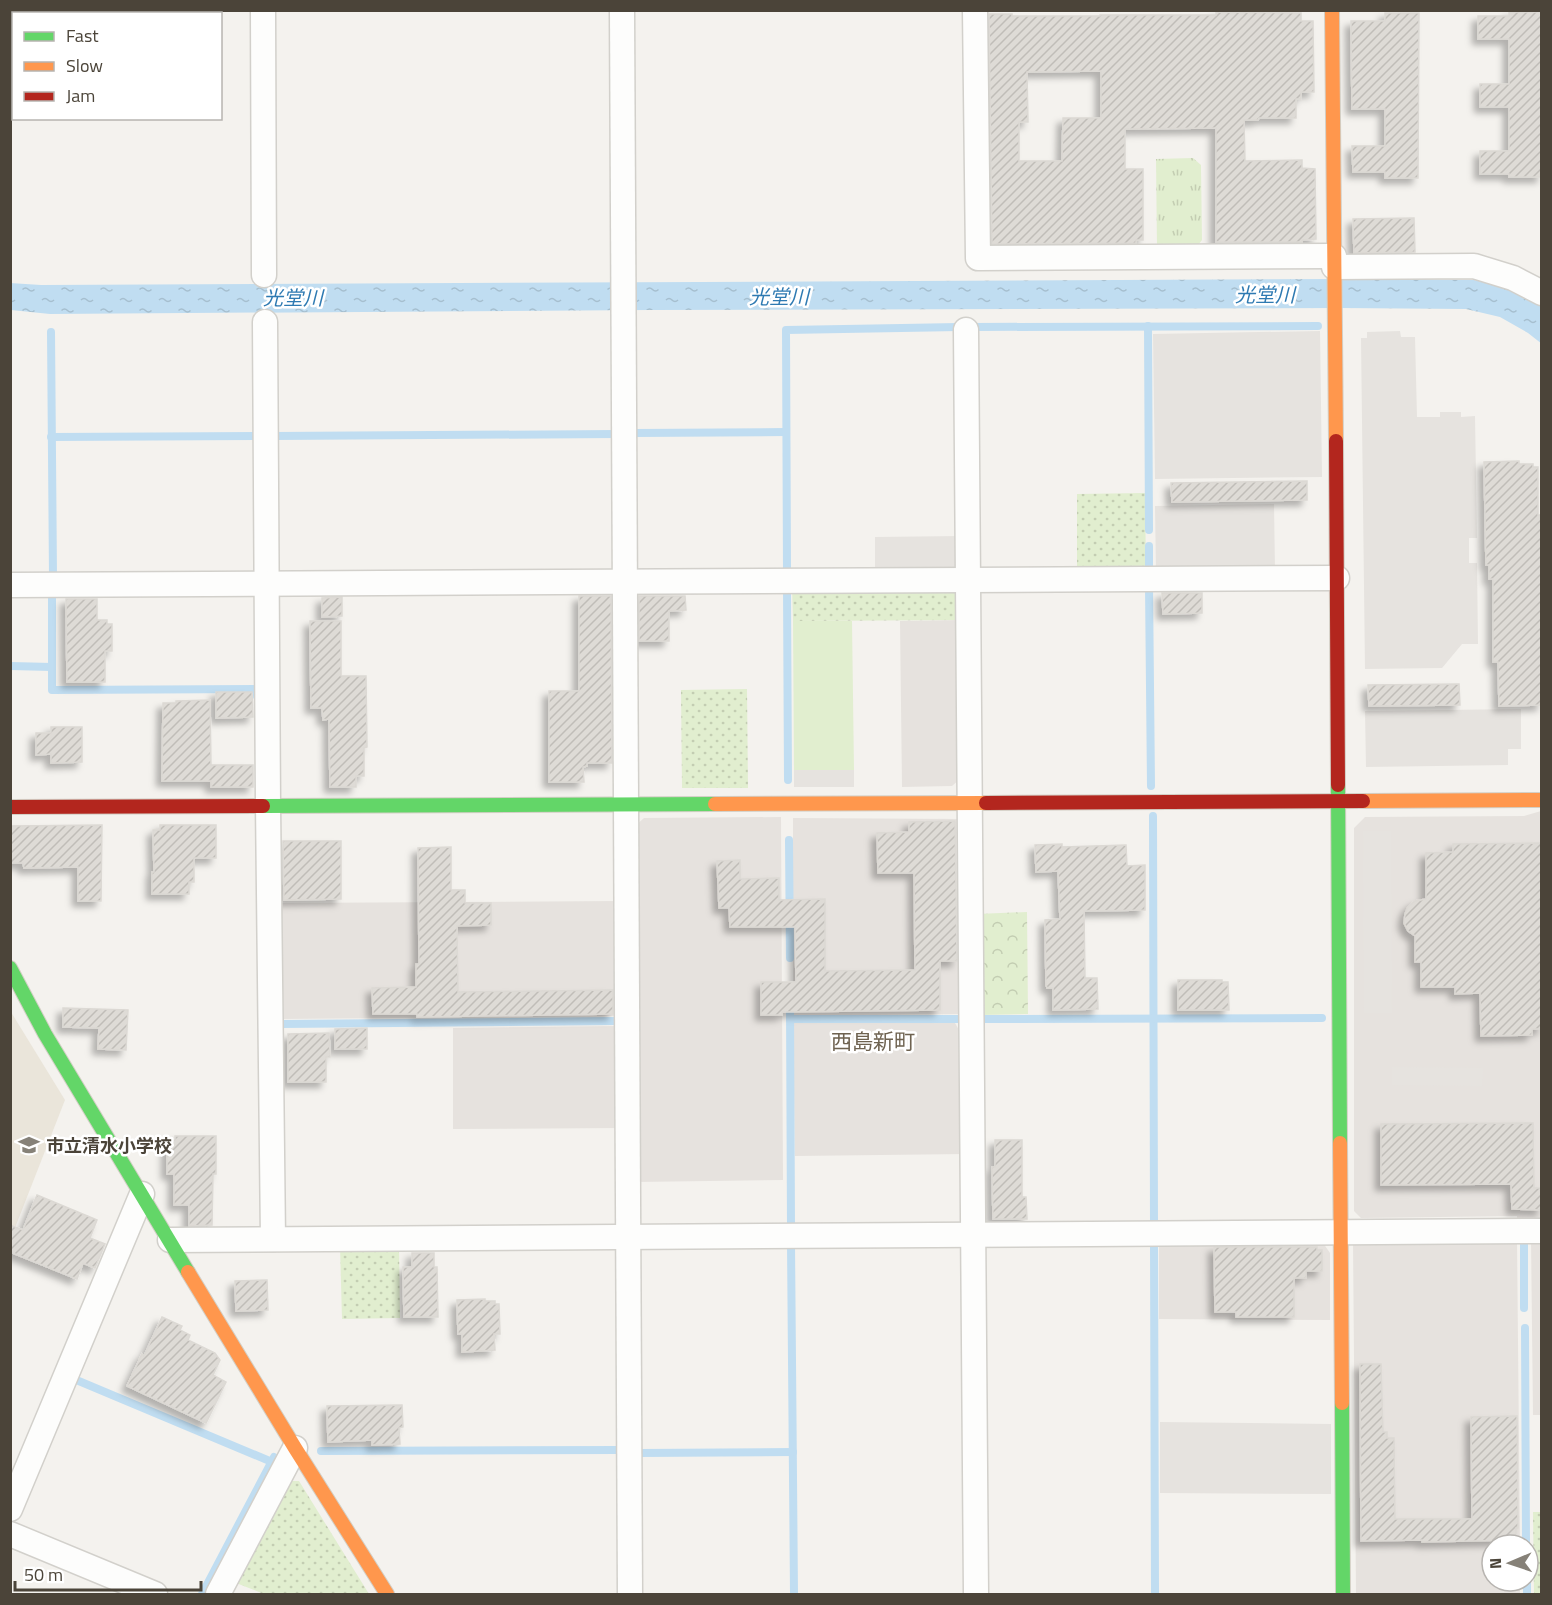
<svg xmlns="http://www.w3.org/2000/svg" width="1552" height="1605" font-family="'Titillium Web','Noto Sans JP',sans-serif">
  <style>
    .industrial { fill: #e6e2de }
    .education { fill: #eae5da }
    .grass { fill: url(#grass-dots) }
    .forest { fill: url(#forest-crowns) }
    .park { fill: url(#park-tufts) }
    .pitch { fill: #e1eecf }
    .parking { fill: #e6e3df }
    .water { fill: url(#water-ripples) }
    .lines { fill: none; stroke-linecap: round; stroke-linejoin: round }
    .stream { stroke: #c0ddf1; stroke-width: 8 }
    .building { fill: url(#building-hatch); stroke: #dcd9d4; stroke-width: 1.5; fill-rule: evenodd; filter: url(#shadow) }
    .street-casing { stroke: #d2d0cb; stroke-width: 27 }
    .fast-casing { stroke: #d3cfc5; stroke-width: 16 }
    .slow-casing { stroke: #d3cfc5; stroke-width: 16 }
    .jam-casing { stroke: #d3cfc5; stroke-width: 16 }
    .street { stroke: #fdfdfc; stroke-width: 24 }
    .fast { stroke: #63d668; stroke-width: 14 }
    .slow { stroke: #ff974d; stroke-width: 14 }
    .jam { stroke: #b3261e; stroke-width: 14 }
    .labels { text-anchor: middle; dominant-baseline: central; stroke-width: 5; stroke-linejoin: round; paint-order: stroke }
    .poi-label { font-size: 18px; font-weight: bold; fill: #4b4439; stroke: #fff; text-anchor: start }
    .water-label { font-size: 20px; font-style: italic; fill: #2e7ab2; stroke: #fff }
    .quarter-label { font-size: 21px; fill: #6e6250; stroke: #fff }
  </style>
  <defs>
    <pattern id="grass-dots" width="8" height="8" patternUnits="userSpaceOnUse" patternTransform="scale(1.5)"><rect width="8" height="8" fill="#e1eecf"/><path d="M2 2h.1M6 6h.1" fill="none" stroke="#c3cdb2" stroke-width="1.8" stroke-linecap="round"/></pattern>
    <pattern id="forest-crowns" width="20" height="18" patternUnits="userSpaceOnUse" patternTransform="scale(1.5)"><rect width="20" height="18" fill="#e1eecf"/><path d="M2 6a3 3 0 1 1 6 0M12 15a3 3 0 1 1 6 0" fill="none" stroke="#c3cdb2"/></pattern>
    <pattern id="park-tufts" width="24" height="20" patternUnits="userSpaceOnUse" patternTransform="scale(1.5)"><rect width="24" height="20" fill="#e1eecf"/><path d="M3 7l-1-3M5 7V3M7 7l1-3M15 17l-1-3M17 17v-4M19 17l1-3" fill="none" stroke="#c3cdb2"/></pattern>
    <pattern id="water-ripples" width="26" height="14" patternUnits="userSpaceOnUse" patternTransform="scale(1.5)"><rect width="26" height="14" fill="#c0ddf1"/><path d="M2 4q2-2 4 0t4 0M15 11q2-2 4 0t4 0" fill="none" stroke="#a6bfcf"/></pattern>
    <pattern id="building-hatch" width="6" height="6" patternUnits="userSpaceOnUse" patternTransform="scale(1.5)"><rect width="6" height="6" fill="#dedbd6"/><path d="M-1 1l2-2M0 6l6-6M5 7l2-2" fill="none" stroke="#c0bdb8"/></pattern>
    <filter id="shadow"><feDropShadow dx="-5.5" dy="5.5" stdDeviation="3" flood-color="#0004"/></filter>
  </defs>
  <rect width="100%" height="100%" fill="#f4f2ee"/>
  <g class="industrial">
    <path d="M960,620l1,158 -9,8 -50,1 -2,-166z"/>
    <path d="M1541,811v411h-24v-6l-156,2 -7,-7v-383l11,-11 159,-1z"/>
    <path d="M781,817l2,363 -147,2 -1,-356 9,-8z"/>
    <path d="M793,818l169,1 1,195 -170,2z"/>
    <path d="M619,901v115l-338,3 -1,-116z"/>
    <path d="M793,1023h162l8,14 3,117 -171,2z"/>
    <path d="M619,1026l1,102 -167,1v-101z"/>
    <path d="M1517,1239l3,306h-28v36h28v13h-164l-3,-353z"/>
    <path d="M1531,1239h10v176h-8z"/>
    <path d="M1321,1240l9,13v67l-171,-1v-78z"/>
  </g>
  <path class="education" d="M11,1012l54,88 -54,138z"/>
  <g class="grass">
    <path d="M1145,493l1,79h-69v-78z"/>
    <path d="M792,586l168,4v30l-167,1z"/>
    <path d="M747,689l1,99h-66l-1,-98z"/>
    <path d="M399,1245l1,73 -58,1 -2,-73z"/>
    <path d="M289,1481h10l70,113h-105l-28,-11z"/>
    <path d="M1533,1512h8v82h-7z"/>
  </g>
  <path class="forest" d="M1027,912l1,102 -48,1 -3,-101z"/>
  <path class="park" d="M1193,158l8,7 1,75 -7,9 -38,-1 -1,-89z"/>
  <path class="pitch" d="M793,621h59l2,149h-60z"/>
  <g class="parking">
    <path d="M1320,331l2,146 -167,2 -2,-145z"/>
    <path d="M1400,331l1,6h14l2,80h23v-5h21v5l14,-1 2,122h-8v25h8l1,81h-16l-20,24 -77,1 -4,-331h6v-6z"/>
    <path d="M1274,504l1,66 -119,2 -1,-66z"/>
    <path d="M961,536v25l-10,11h-76v-35z"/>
    <path d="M1521,709v40h-13v16l-142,2 -1,-56z"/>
    <rect x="794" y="770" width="60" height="17"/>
    <path d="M1363,831h28l1,182h-28z"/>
    <path d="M1392,1067l91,1 -1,18 -90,-1z"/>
    <path d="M1160,1422l171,2v70l-171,-1z"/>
  </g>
  <path class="water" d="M1340,279l134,1 42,10 24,16 1,-3 1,41 -14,-11 -28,-16 -34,-8 -125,-1 -692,2 -599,4 -39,-4 -1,-27 31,2z"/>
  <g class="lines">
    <g class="stream">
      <path d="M1148,326l1,204"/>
      <path d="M973,327l345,-1"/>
      <path d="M51,332l2,245"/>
      <path d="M634,433l152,-1"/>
      <path d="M274,436l342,-2"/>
      <path d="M51,437l208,-1"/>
      <path d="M1149,546v25"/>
      <path d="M787,571l-1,-241 173,-3"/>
      <path d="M1149,586l2,200"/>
      <path d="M787,588l1,192"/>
      <path d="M52,595v95l205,-1v7"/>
      <path d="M10,666l42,1"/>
      <path d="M1153,816l1,408"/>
      <path d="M789,840l1,118"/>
      <path d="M790,1003l1,223"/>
      <path d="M790,1019h172"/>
      <path d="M980,1019l342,-1"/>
      <path d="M281,1024l336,-3"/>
      <path d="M1524,1240v68"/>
      <path d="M791,1244l3,350"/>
      <path d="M1154,1244l1,350"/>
      <path d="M1525,1328l1,217"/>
      <path d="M74,1379l198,83"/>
      <path d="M321,1451l299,-1"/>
      <path d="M639,1453l154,-1"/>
      <path d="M1527,1581v13"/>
      <path d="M202,1594l72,-137"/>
    </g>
  </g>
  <g class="building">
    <path d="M1216,12l85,1v8h12l1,71h-13v7h-5v19h-37l-1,2h-14l1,41 57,-1v8l13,1 1,70 -14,1v2h-86v-114l-91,1v40h18v71h-7v3l-144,1 -3,-230h23v2h88v-1h116zM1101,71v47h-38l-1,43h-43v-39h9l-1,-50z"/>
    <path d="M1509,12h33v165h-33v-3h-29v-23h29v-44h-29v-23h29v-45h-31v-23h31z"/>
    <path d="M1385,13h34l-1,165h-33v-6h-32l-1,-26h33v-37h-33l-1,-88h34z"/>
    <path d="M1414,218l1,34 -61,1 -1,-34z"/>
    <path d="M1519,461v3h14v3h5v48h4v190l-43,1 -1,-44h-5v-83h-4v-14h-3l-2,-103z"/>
    <path d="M1307,481v19l-135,2 -1,-19z"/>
    <path d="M1162,593h40v20l-39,1z"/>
    <path d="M579,596h32l1,167h-25v3l-4,1 1,15h-35v-91h30z"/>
    <path d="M639,596h46l1,14 -17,1v30h-30z"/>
    <path d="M342,597v19l-20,1v-19z"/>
    <path d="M66,599h31v21h10v4h5v27h-7v31h-38z"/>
    <path d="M310,621h31v55h25l1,71 -3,1v28h-8v11h-26l-1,-68 -6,1 -1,-12h-11z"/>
    <path d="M1459,684l1,21 -91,1 -1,-21z"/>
    <path d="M216,692h36l1,25 -37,1z"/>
    <path d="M210,700l1,66v-1h42v22h-42v-6h-49l1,-78h13v-2z"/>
    <path d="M51,727h31v35l-31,1v-9l-15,1v-22h15z"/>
    <path d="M955,821l2,140h-17v49l-158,2v3h-21v-33h35l-1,-55h-65l-1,-19h-10l-2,-47 23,-1v19l39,-1v22l46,-1v72l90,-1 -1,-97h-36l-1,-40 32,-1v-10z"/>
    <path d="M102,825l-1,76h-23v-34l-54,1 -1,-5h-13v-37z"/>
    <path d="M160,825h56v33h-22v24h-5v12h-37v-22h2l-1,-42h7z"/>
    <path d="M283,841h58v58l-57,1z"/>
    <path d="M1542,843v186h-10v6l-51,1 -1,-43 -25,1v-7h-34v-25h-6v-26l-7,-5 -4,-8 1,-9 3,-7 7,-6 11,-2v-46l27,-1v-8z"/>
    <path d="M1062,844v3l64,-2 1,21 18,-1v45l-61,1 1,67h12l1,31 -45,1v-22h-6l-1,-3 -1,-65 15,-1 -2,-48 -22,1 -1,-27z"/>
    <path d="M451,847v43h14v13h26v22l-34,1 1,66 155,-2v24l-196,3v-3h-44l-1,-26 44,-1v-23h3l-1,-116z"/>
    <path d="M1178,980h44v2h6l1,28h-51z"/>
    <path d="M63,1008l65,2 -2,40 -28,-1 1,-21 -36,-1z"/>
    <path d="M367,1028v21h-32v-20z"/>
    <path d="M329,1033l1,24h-4v25h-38v-48z"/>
    <path d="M1533,1123l1,65h8v22l-30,-1 -1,-25 -130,1v-61z"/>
    <path d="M175,1136h41v38h-3l-1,51 -23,1v-21h-15v-31h-7v-34h8z"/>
    <path d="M995,1140h27v57h4l1,22h-34l-1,-52h3z"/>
    <path d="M37,1195l60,25 -7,18 15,6 -10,24 -12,-5 -6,16 -67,-27v-27l13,5z"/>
    <path d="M1214,1247h103v3h5v21h-16v7h-12v39h-58v-5h-21z"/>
    <path d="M412,1253h22v14h3l1,50h-34l-1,-50h9z"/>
    <path d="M267,1280l1,30 -32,1 -1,-30z"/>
    <path d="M485,1299v2h10v3h4l1,30h-6l1,16 -33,2v-18h-4l-1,-34z"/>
    <path d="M162,1317l20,9 -2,4 10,5 -2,5 27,13 5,7 -7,15 13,7 -20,41 -79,-37 15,-32 2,2z"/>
    <path d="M1360,1364h21l2,68h4v6h7l1,81h77l-1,-102 46,-1 1,112h-2v12l-94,2v-2l-61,1z"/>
    <path d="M402,1405l1,22 -4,1 1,16 -28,1v-5l-44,2 -1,-36z"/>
  </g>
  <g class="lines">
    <defs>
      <g id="street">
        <path d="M263,10l1,265"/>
        <path d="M622,10l8,1584"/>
        <path d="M975,10l3,248 356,-2"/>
        <path d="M1334,267l140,-1 39,12 29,15"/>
        <path d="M265,322l3,483 5,434"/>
        <path d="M966,330l10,1264"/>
        <path d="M10,585l1327,-7"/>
        <path d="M170,1240l1372,-9"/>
        <path d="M10,1509l132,-315"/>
        <path d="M10,1534l145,60"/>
        <path d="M218,1594l77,-146"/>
      </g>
      <g id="fast">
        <path d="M1338,785l2,358"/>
        <path d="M263,806l452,-2"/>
        <path d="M10,968l35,66 143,238"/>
        <path d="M1342,1403l1,191"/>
      </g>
      <g id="slow">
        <path d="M1332,10l4,431"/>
        <path d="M1363,801l179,-1"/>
        <path d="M715,804l271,-1"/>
        <path d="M1340,1143l2,260"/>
        <path d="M188,1272l107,176 92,146"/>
      </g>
      <g id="jam">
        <path d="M1336,441l2,344"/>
        <path d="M986,803l377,-2"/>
        <path d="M10,807l253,-1"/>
      </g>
    </defs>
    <use href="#street" class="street-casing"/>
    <use href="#fast" class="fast-casing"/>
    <use href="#slow" class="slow-casing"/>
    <use href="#jam" class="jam-casing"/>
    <use href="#street" class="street"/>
    <use href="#fast" class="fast"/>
    <use href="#slow" class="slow"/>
    <use href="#jam" class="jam"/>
  </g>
  <defs>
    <symbol id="school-bare" viewBox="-9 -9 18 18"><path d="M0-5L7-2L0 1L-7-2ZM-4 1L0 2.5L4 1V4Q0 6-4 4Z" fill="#868178" stroke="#fff" stroke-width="2.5" paint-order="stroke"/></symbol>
  </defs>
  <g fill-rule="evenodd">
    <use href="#school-bare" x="14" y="1130" width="30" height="30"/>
  </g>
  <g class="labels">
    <g class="poi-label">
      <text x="46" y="1145">市立清水小学校</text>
    </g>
    <g class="water-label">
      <text x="1265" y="294">光堂川</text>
      <text x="779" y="296">光堂川</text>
      <text x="293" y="297">光堂川</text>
    </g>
    <g class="quarter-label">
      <text x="873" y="1041">西島新町</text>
    </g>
  </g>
  <rect width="1552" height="1605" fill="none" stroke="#4b4439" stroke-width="24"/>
  <rect x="12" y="12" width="210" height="108" fill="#ffffff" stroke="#b7b4b0" stroke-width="1.5"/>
  <rect x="24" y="32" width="30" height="9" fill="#63d668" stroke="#b7b4b0" stroke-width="1.5"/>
  <text x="66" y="42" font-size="18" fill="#4b4439">Fast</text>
  <rect x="24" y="62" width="30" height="9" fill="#ff974d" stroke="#b7b4b0" stroke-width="1.5"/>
  <text x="66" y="72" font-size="18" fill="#4b4439">Slow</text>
  <rect x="24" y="92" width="30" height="9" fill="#b3261e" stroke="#b7b4b0" stroke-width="1.5"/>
  <text x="66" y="102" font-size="18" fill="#4b4439">Jam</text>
  <g transform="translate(1510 1563) rotate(268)"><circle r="28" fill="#ffffff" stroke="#b7b4b0" stroke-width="1.5"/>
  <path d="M0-4.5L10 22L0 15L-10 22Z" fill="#868178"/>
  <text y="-9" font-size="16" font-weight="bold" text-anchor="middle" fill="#4b4439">N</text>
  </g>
  <path d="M15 1581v9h186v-9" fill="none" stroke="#4b4439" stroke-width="3"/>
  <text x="24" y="1581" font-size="18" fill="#4b4439" stroke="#ffffff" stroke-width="4.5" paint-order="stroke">50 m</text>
</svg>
